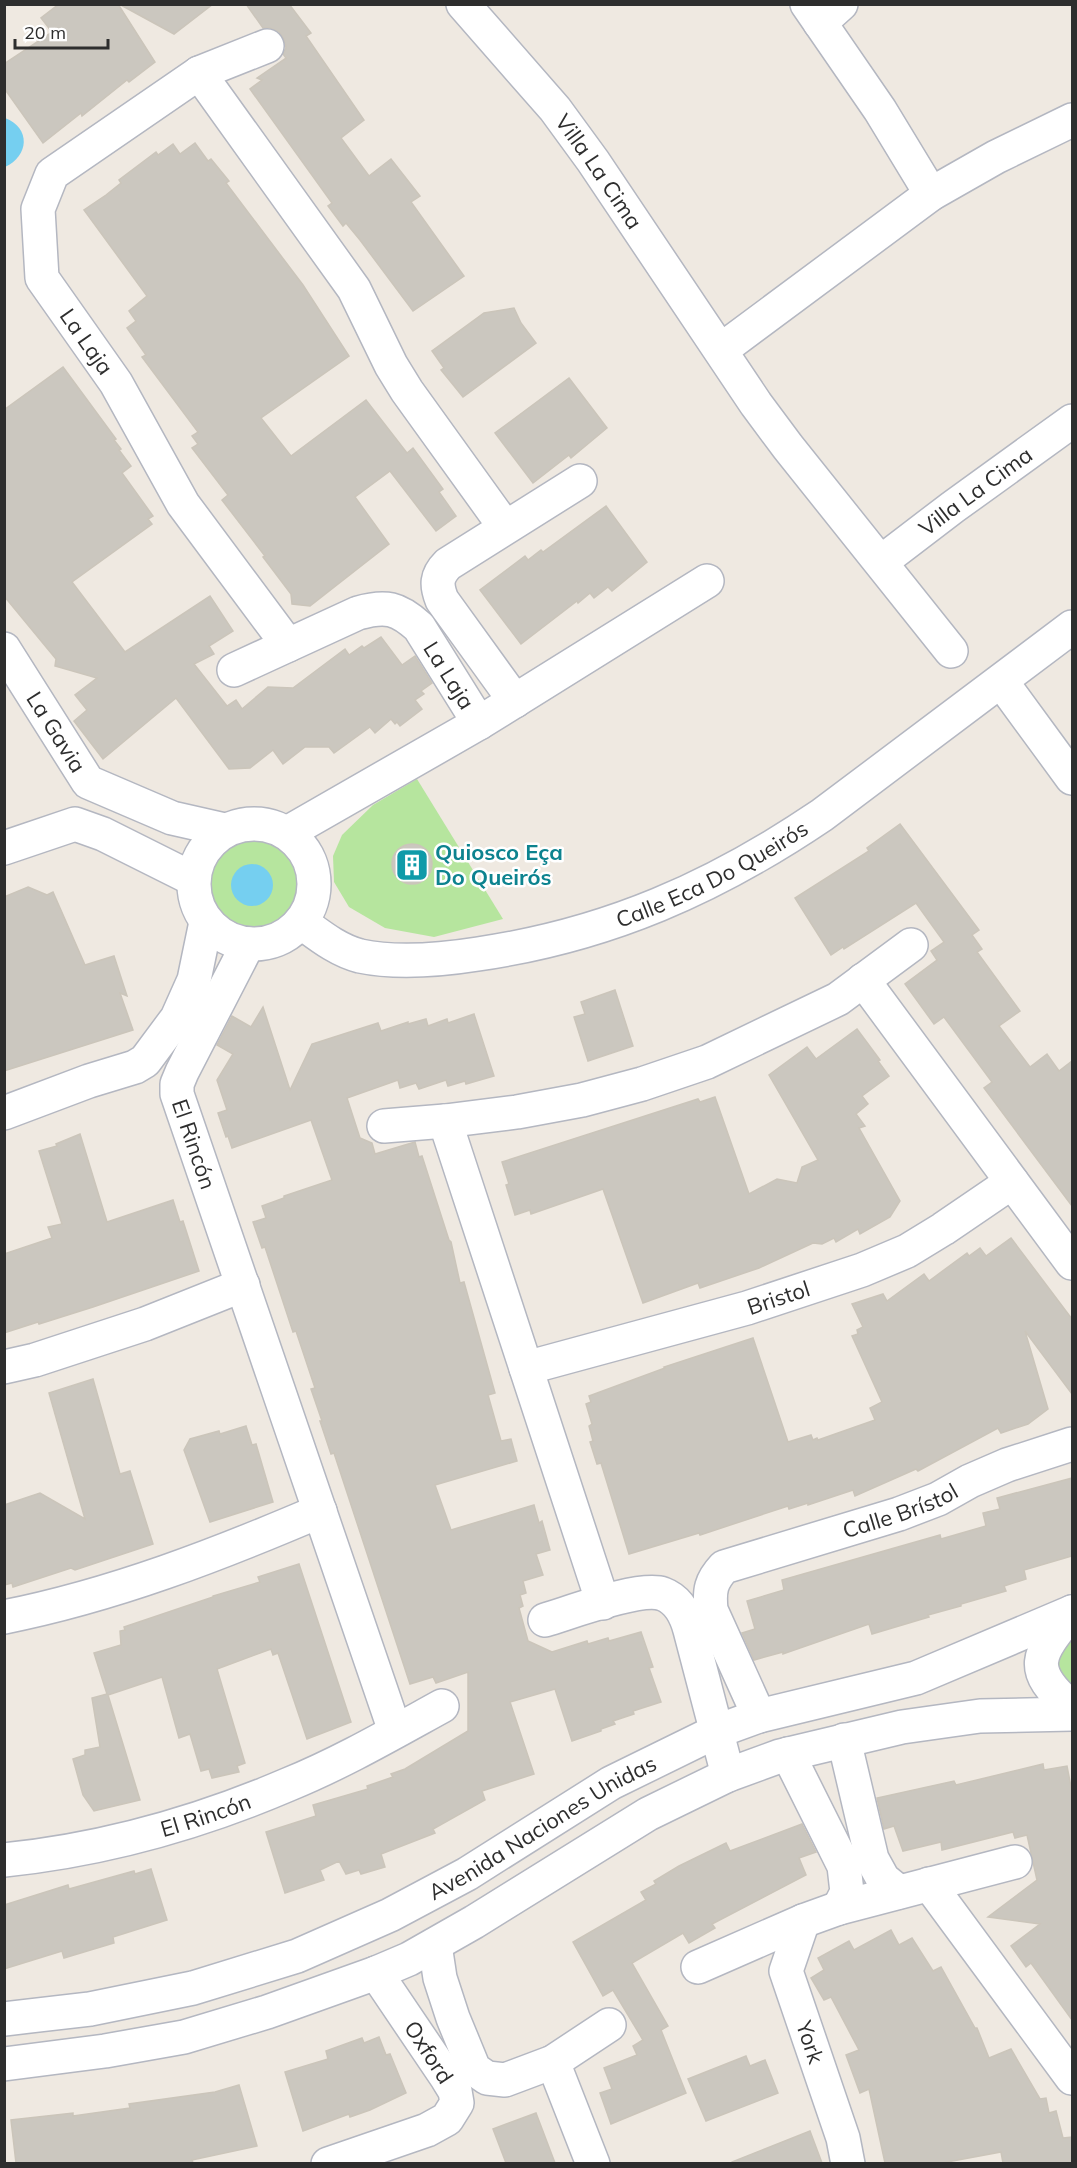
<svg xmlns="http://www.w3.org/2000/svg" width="1077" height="2168" font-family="Mulish,sans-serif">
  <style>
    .green { fill: #b6e59e }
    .water { fill: #75cff0 }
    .building { fill: #cbc7bf; stroke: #cbc5ba; stroke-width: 1.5 }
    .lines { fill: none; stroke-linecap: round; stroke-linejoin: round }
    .minor-casing { stroke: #b4b7c1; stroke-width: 36 }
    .tertiary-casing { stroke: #b4b7c1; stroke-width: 36 }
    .minor { stroke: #fff; stroke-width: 33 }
    .tertiary { stroke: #fff; stroke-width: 33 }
    .labels { text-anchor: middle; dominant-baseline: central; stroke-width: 5; stroke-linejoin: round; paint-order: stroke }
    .street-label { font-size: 22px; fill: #2e2e2e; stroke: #fff }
    .culture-label { font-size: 22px; font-weight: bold; fill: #0d838f; stroke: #fff; text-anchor: start }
  </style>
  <rect width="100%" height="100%" fill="#efe9e1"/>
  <g class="green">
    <path d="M417,779l86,140 -69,18 -49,-9 -36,-21 -15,-25 -1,-26 9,-21 31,-30z"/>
    <circle cx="252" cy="885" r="45"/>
    <path d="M1072,1629v59l-8,-3 -13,-38z"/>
  </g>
  <g class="water">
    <path d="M5,118c26,10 24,38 0,49z"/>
    <circle cx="252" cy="885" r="21"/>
  </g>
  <g class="building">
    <path d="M59,4h59l37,58 -26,20 -2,-2 -45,36 -1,-3 -38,30 -39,-55v-24l48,-32 -11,-14z"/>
    <path d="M119,4h94l-39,30z"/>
    <path d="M246,4h43l22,29 -5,3 58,84 -23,18 28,38 22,-17 29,37 -9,6 53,74 -51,35 -53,-71 -14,-17 -3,3 -15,-20 4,-3 -82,-114 12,-9 -5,-2 29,-20 -3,-4 3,-6 -2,-9 -5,-7 -9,-4h-7z"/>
    <path d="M195,143l13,18 3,-2 18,22 -3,2 77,102 46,71 -88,62 30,38 75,-56 41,53 6,-5 30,41 -4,3 17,24 -20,15 -46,-60 -35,26 34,47 -79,62 -18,-2 -1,-10 -28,-37 2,-1 -43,-56 6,-5 -36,-47 6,-4 -6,-8 6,-4 -56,-75 4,-2 -19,-27 9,-7 -7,-10 18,-15 -63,-86 22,-15 15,-12 -2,-3 37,-28 2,3 15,-11 7,10z"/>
    <path d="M514,308l7,15 15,20 -73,54 -22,-27 3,-2 -12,-17 52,-38z"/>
    <path d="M63,367l53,72 -2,1 7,9 -2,1 12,16 -9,7 31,43 -5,3 4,5 -80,58 53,70 85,-56 23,35 -24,15 5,8 -20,10 33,42 9,-6 6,9 26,-22 25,1 52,-39 4,6 13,-9 2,2 17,-11 21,28 13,-9 17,27 -11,8 3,3 -9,6 7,9 -22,17 -3,-4 -2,2 -4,-5 -16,14 -5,-6 -36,26 -5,-6h-24l-22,17 -10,-14 -23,18 -21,1 -53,-71 -73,61 -29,-38 13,-11 -12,-15 22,-17 -42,-12 1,-7 -52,-63v-186z"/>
    <path d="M569,378l38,50 -36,30 -2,-3 -36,28 -38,-50z"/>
    <path d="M606,506l41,56 -35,29 -4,-4 -14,11 -4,-5 -12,10 -1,-2 -56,43 -41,-54 45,-34 3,4 13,-10 2,2z"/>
    <path d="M900,824l79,106 -7,5 10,14 -5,3 43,59 -21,15 31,41 17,-13 12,17 13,-10v145l-88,-118 8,-6 -48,-65 -10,7 -29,-40 32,-24 -6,-9 13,-9 -28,-39 -72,46 -1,-2 -12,8 -36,-57 74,-47 -2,-3z"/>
    <circle cx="412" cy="864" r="20"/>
    <path d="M28,887l19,8 6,-3 32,73 29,-9 13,40 -7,-3 13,37 -129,41v-174z"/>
    <path d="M615,990l18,56 -45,15 -14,-44 11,-3 -4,-12z"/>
    <path d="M263,1007l27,83 22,-46 66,-21 3,8 27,-9v2l18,-5 2,7 19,-7 1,4 26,-9 20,62 -28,8 -1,-3 -17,5 -2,-6 -27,9 -3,-6 -16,5 -2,-8 -51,18 13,40 12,5 3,11 40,-12 4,15 3,-1 27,84 2,2 9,41 4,-1 31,111 -7,2 13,46 10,-2 6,22 -82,24 16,45 83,-25 5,18 3,-2 8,29 -14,4 7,21 -20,6 3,12 -6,2 3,11 -4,2 9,33 24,11 35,-11 1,3 20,-6 1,3 32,-9 12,35 -4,1 12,34 -28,9 1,3 -21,7 2,3 -14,5v2l-29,10 -17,-52 -45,13 24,72 -52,17 3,9 -52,29 2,4 -54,21 4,13 -24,7 -2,-4 -13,4 -7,-13 -19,9 4,10 -39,13 -19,-61 50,-16 -3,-11 55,-16 -1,-3 26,-9 -2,-3 14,-5 63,-38v-59l-32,11 -3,-6 -23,7 -76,-231 -3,1 -11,-33h2l-11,-32 4,-1 -19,-57 -3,1 -28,-85 -3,1 -9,-26 13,-4 -4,-12 22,-8v-2l48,-16 -21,-60 -79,28 -4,-12 -2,1 -8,-24 9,-3 -10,-30 16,-26 -16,-9 15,-29 19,11z"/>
    <path d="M857,1029l23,31 -2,1 11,15 -27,20 6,8 -12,10 9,12 -6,2 41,73 -10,16 -30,17 -2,-5 -22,13 -2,-4 -12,6 -9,-1 -54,25 -59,20 -2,-5 -55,20 -40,-114 -72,25 -1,-4 -15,5 -9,-30 3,-1 -7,-22 196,-63 2,3 15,-5 34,97 28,-15 20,4 5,-16 16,-7 -49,-85 38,-28 9,12z"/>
    <path d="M80,1134l27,88 66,-22 7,22 3,-1 16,50 -106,36 -54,17 -1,-2 -34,11v-79l48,-16 -4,-11 14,-3 -23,-73 18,-5 -1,-2z"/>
    <path d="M1011,1238l61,81v75l-47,-63 23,78 -20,15 -27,9 -3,-5 -80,43 -2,-2 -61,27 -2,-6 -45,15v-2l-19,6 -1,-3 -88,29 -1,-2 -70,21 -28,-91 -4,1 -7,-22 3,-1 -4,-15 3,-2 -6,-20 5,-2 -2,-6 76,-28 -1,-1 89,-29 35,104 23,-7 2,5 4,-2 1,2 57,-20 -5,-12 12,-6 -30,-66 6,-2 -1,-4 6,-3 -11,-23 31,-10 4,7 37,-27 5,7 38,-28 2,3 11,-8 6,8z"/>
    <path d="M93,1379l27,95 10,-3 23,73 -78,26 -4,-2 -58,19 -1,-4 -8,2v-80l36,-12 45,26 -36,-126z"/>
    <path d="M246,1426l6,19 4,-1 17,58 -63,20 -26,-72 6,-11 29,-8 1,3z"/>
    <path d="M1072,1478v78l-48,14 2,9 -22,7 2,5 -45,13v2l-33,9 1,2 -57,17 -3,-10 -86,30v-2l-29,8 -12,-27 13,-4 -8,-28 37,-11 -2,-10 158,-45 1,4 45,-13 -3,-13 17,-4 -3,-11z"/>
    <path d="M299,1564l52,158 -44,17 -29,-86 -5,2 -2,-6 -54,20 28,94 -8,3 2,6 -27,6 -3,-9 -8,2 -11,-37 -11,4 -17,-61 -54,18 32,105 -46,11 -11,-16 -10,-36 12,-4v-5l15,-3 -8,-49 15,-4 -13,-41 27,-8 -1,-14 5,-1 -1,-3 89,-30v-1l47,-14 -2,-5z"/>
    <path d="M1043,1764l1,6 23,-4 5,26v228l-41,-57 -5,4 -15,-21 29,-22 -52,-7 49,-37 -10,-45 -12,3 -2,-6 -71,18 -1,-8 -38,9 -9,-25 -10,3 -7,-31 77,-17 2,4z"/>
    <path d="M802,1824l14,28 -17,6 7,17 -94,49 3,4 -26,15 -6,-10 -51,30 36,63 -7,4 25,63 -75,31 -11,-31 12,-4 -8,-21 33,-13 -4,-9 10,-6 -30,-50 -10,6 -30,-54 73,-42 -5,-8 15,-8 -2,-3 25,-15 47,-23 4,8z"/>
    <path d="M151,1869l16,51 -54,17 1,6 -50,15 -2,-7 -58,18v-64l64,-20 1,4 65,-18 1,3z"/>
    <path d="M891,1930l8,15 13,-7 21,33 8,-4 34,61h2l12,30 22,-9 29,50 6,-1 3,15 7,-2 7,27 9,-1v26h-69l-2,-11 -59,11h-57l-16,-74 -9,4 -14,-38 13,-5 -28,-53 -7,3 -13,-22 13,-8 -6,-12 31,-17 5,9z"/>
    <path d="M379,2037l7,18 4,-1 16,39 -36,17 -20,7 -1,-3 -46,17 -18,-59 43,-13 -2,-8 36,-13 2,5z"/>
    <path d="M746,2056l4,10 15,-6 13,33 -72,28 -18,-42z"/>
    <path d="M239,2085l18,61 -65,14 1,3h-177l-5,-43 62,-7v3l57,-8 -1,-4 86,-12z"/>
    <path d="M536,2113l19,50h-49l-13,-34z"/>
    <path d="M810,2131l12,32h-90v-1z"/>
  </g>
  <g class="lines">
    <defs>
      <g id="minor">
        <path id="s1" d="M463,4l92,105 38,52 163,243 32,43 163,204"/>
        <path d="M807,4l73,106 51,84"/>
        <path d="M820,23l21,-19"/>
        <path id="s2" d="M267,46l-68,27 -147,101 -14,35 4,69 74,105 67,121 105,141"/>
        <path d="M199,73l155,216 37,76 16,26 98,136"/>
        <path d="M721,350l210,-156 65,-37 76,-37"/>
        <path id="s3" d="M881,562l72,-55 119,-86"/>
        <path id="s4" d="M4,649l84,133 84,36 53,12"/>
        <path id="s5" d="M234,670l124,-57c28,-8 40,-5 61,14l60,96"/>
        <path d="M1001,681l71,97"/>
        <path d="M515,701l-73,-101c-6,-15 -6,-24 6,-36l132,-83"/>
        <circle cx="254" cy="884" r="60"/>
        <path d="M287,833l192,-110 228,-142"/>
        <path d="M4,848l71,-24 28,10 90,45"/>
        <path id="s6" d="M301,922c18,13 36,28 59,34 38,8 80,4 118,-2 130,-19 236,-66 344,-139l250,-188"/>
        <path id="s7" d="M248,944l-66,128 -5,12v10l218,637"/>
        <path d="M863,980l209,283"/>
        <path d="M4,1113l85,-32 46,-14 10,-6 32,-43 17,-38 12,-58"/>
        <path d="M445,1121l158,482"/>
        <path d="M384,1126l61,-5 72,-9 65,-12 60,-16 65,-22 131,-63 73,-54"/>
        <path d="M4,1367l31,-7 110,-36 98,-39"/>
        <path id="s8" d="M526,1368l221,-60 115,-38 45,-19 36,-22 69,-47"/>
        <path d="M4,1617c110,-22 213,-62 316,-106"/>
        <path d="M545,1620c27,-8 95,-34 118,-26 16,6 23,21 27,36l38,145"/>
        <path id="s9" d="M759,1716l-48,-106c-2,-20 0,-29 13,-43l175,-53 39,-15 32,-18 37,-16 65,-21"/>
        <path d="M844,1740l28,119 11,20 16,13"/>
        <path d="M788,1754l56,112 3,26 -8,16"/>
        <path id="s10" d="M4,1860c97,-10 194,-37 283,-75 54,-22 104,-51 155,-79"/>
        <path d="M929,1884l143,194"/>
        <path id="s11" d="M803,1921l-17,50 57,167 5,26"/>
        <path d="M435,1945l5,33 13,40 21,51 13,9 18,2 48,-18 56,-37"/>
        <path d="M698,1967l105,-46 36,-13 176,-46"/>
        <path d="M553,2062l40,102"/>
        <path d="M328,2164l99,-34 20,-11 10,-16 -2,-12 -8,-13 -71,-105"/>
      </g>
      <g id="tertiary">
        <path d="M1072,1612c-34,42 -47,56 0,96"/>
        <path id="s12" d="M4,2019l86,-10 103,-21 104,-32 93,-41 77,-41 144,-91 104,-51 44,-16 157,-38 156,-66"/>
        <path d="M4,2064l101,-13 79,-14 83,-25 109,-39 33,-14 65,-37 174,-108 80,-39 52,-19 122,-29 78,-11 92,-2"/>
      </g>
    </defs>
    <use href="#minor" class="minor-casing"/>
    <use href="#tertiary" class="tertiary-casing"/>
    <use href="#minor" class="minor"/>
    <use href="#tertiary" class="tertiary"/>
  </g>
  <defs>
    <symbol id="building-square" viewBox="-11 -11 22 22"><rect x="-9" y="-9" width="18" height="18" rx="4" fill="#0f9aa8" stroke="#fff"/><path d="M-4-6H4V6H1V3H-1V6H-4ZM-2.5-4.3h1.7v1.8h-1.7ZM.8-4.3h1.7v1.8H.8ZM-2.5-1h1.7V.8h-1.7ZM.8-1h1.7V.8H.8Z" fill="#fff"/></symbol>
  </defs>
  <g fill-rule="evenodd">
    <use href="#building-square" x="393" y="846" width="38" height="38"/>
  </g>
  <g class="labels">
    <g class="street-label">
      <text stroke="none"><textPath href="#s1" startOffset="216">Villa La Cima</textPath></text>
      <text stroke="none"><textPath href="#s2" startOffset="436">La Laja</textPath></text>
      <text stroke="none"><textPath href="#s3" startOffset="118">Villa La Cima</textPath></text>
      <text stroke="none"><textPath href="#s5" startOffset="260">La Laja</textPath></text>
      <text stroke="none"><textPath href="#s4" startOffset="98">La Gavia</textPath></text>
      <text stroke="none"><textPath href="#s6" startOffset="436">Calle Eca Do Queirós</textPath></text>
      <text stroke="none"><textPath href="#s7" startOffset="220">El Rincón</textPath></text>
      <text stroke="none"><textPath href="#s8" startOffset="262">Bristol</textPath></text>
      <text stroke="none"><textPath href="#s9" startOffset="348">Calle Brístol</textPath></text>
      <text stroke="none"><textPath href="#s10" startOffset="207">El Rincón</textPath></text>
      <text stroke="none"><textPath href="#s12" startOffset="578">Avenida Naciones Unidas</textPath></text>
      <text stroke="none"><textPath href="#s11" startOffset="128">York</textPath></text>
      <text transform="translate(429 2052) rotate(57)">Oxford</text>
    </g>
    <g class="culture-label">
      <text x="435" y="852">Quiosco Eça<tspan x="435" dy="25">Do Queirós</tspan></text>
    </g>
  </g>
  <rect width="1077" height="2168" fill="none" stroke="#2e2e2e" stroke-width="12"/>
  <path d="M15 39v9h93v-9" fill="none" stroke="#2e2e2e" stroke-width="3"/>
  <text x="24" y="39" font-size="18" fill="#2e2e2e" stroke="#ffffff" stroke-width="4.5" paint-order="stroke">20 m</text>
</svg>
